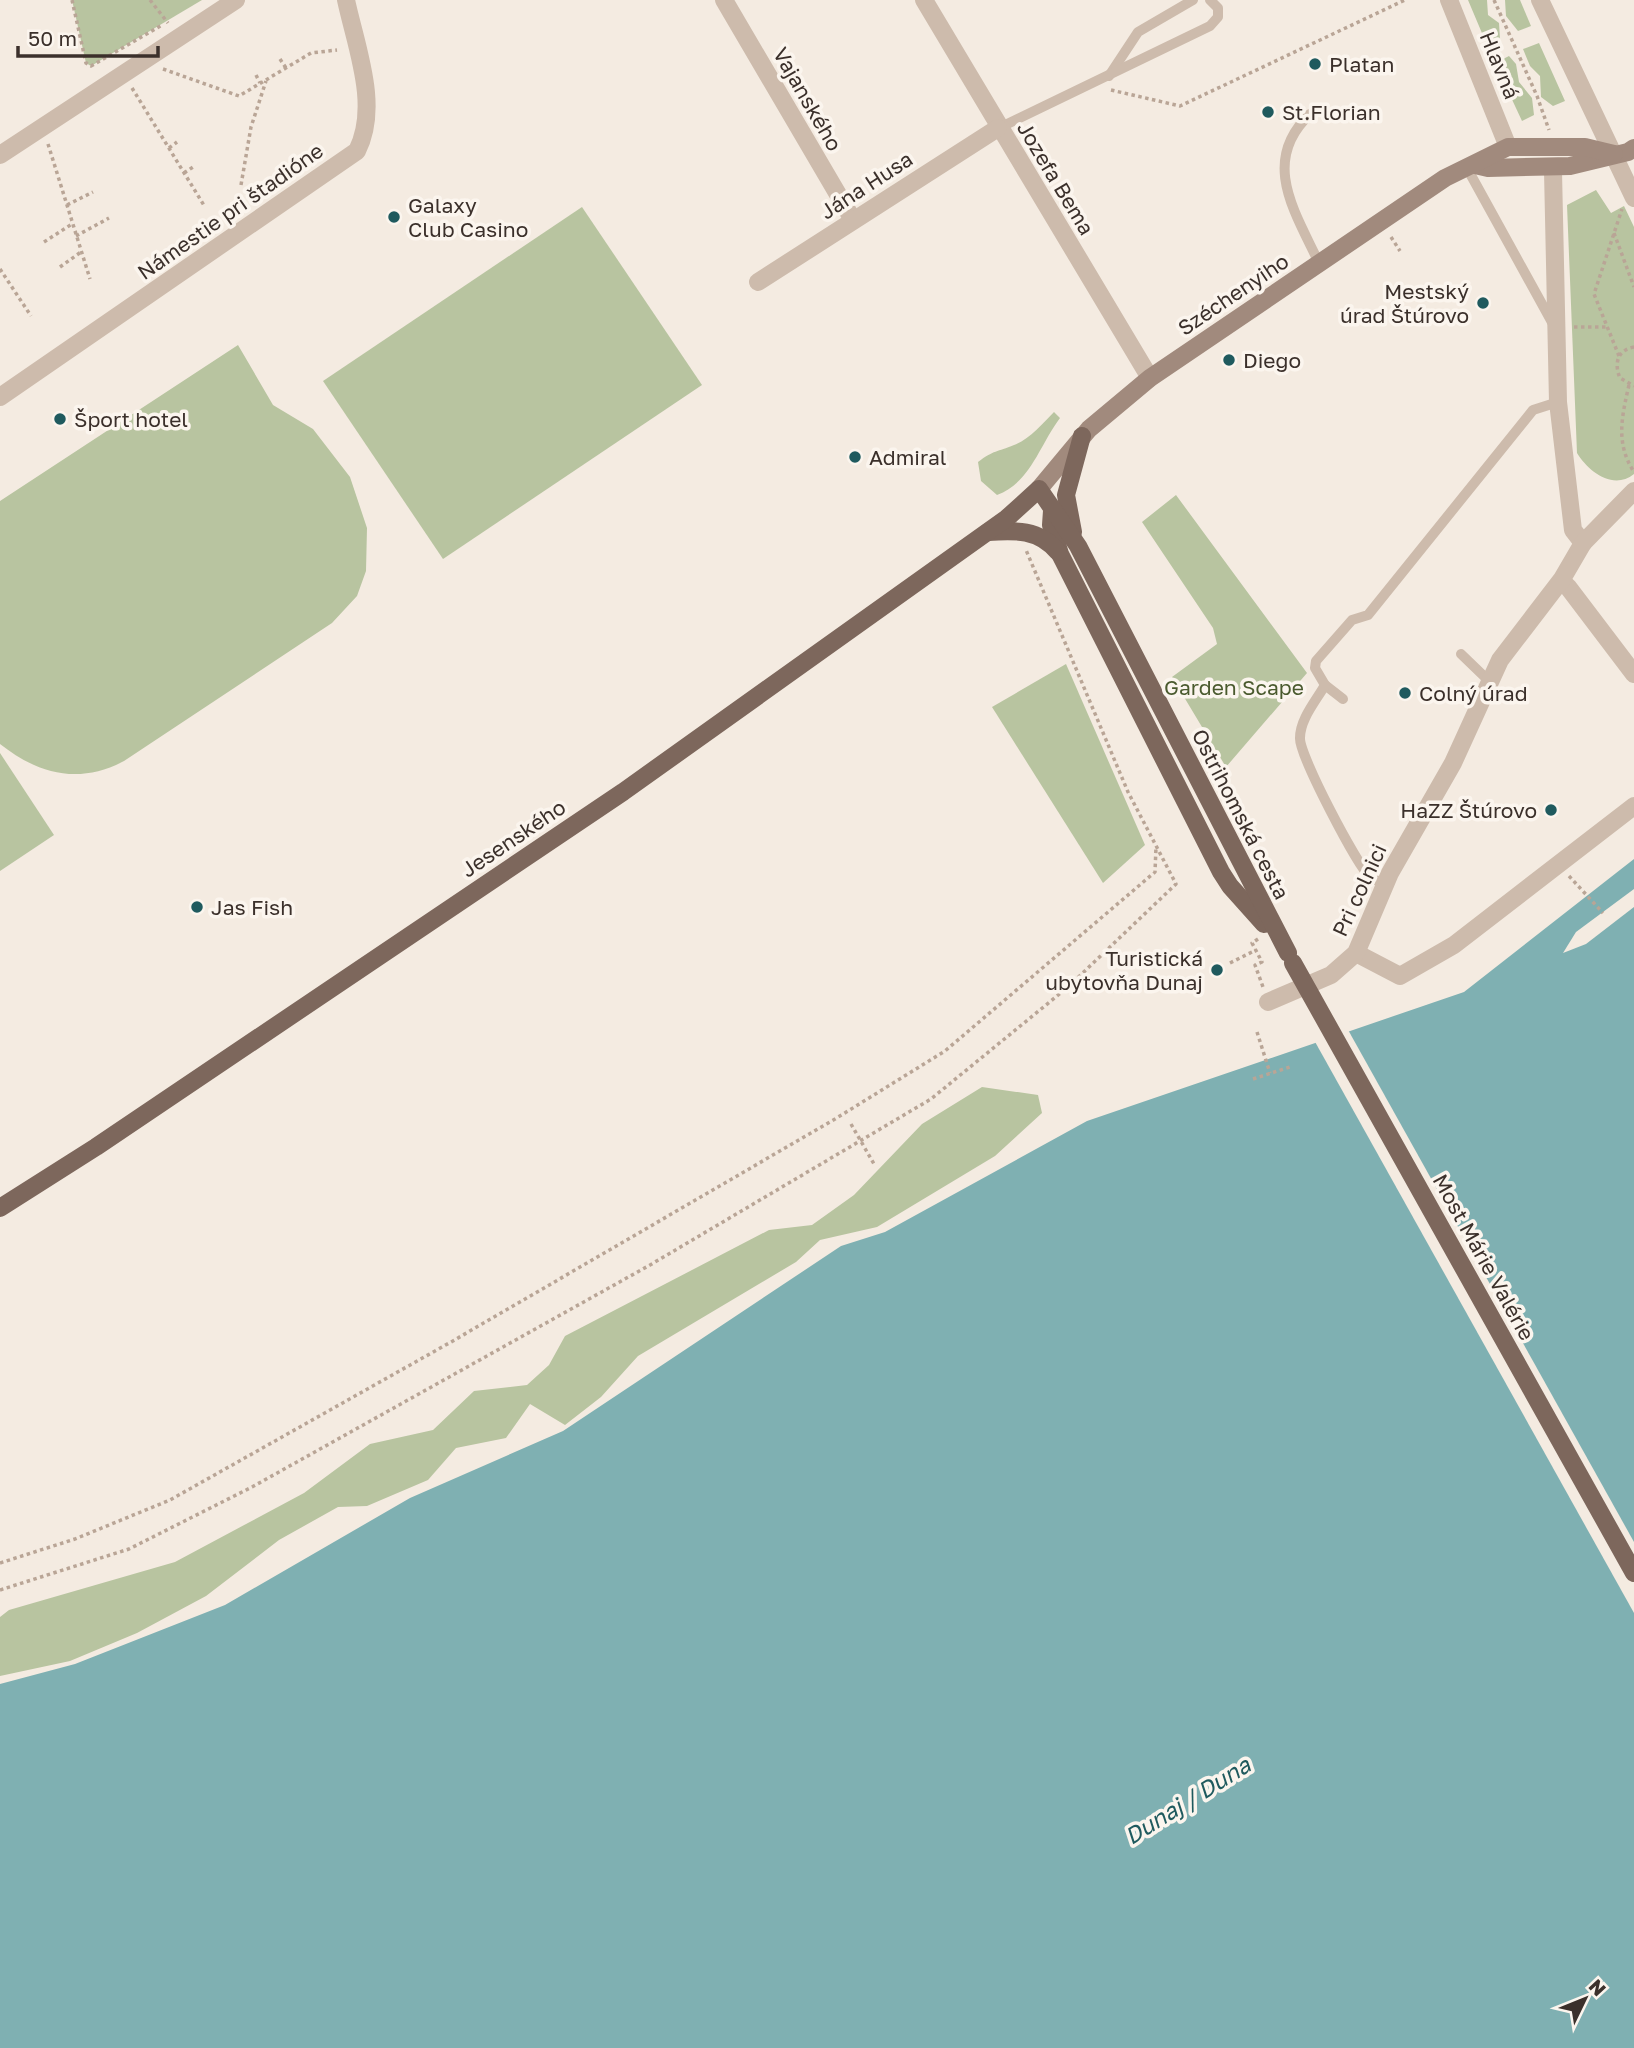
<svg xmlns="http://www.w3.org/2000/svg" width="1634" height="2048" font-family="'Golos Text',sans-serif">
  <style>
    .green { fill: #b8c4a0 }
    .water { fill: #7fb0b2 }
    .pier { fill: #f4ebe1 }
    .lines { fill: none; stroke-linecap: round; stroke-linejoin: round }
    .path { stroke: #b9a596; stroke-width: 3.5; stroke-dasharray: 3.5 3.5; stroke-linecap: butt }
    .lane { stroke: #cdbbac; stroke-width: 10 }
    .street { stroke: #cdbbac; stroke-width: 18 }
    .secondary { stroke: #a18a7d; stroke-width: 18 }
    .primary { stroke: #7d675c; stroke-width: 18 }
    .primary-bridge { stroke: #7d675c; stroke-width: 18 }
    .poi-dot { fill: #1f5a5e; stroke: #fbf5ee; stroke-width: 2.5 }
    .labels { text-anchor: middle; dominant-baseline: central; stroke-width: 7; stroke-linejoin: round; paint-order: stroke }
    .poi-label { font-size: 21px; fill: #3b302b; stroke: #fbf5ee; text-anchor: start }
    .street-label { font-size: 21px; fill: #3b302b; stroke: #fbf5ee }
    .park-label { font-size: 21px; fill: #4a5a2e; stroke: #fbf5ee }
    .water-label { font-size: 23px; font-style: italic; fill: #1f5a5e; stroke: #fbf5ee }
  </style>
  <rect width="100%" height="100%" fill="#f4ebe1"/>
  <g class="green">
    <path d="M72,0h130l-111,66 -5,-3z"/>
    <path d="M1468,0h19l1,15 11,8 1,16 -13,6z"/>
    <path d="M1505,0h15l11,26 -13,5 -12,-15z"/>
    <path d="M1539,43l26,58 -12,5 -12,-9 -1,-21 -10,-10 -7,-17z"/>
    <path d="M1509,56l7,8 3,18 13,16 2,17 -12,6 -27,-58z"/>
    <path d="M1596,190l15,23 13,-7 10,21v247c-21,17 -46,-3 -57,-21l-10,-248z"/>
    <path d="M582,207l120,178 -259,174 -120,-178z"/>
    <path d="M238,345l35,60 40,24 37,48 17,51 -1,43 -9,25 -25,27 -208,138c-45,24 -86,13 -124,-17v-243z"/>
    <path d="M1054,412l6,6c-21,28 -29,64 -63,77l-16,-14 -3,-19c16,-12 19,-10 36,-17 16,-6 28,-21 40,-33z"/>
    <path d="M1176,495l131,178 -81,94 -54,-90 45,-33 -4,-16 -71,-106z"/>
    <path d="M1066,664l79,181 -42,38 -111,-176z"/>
    <path d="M0,753l54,82 -54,36z"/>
    <path d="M982,1087l56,8 4,18 -47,43 -118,71 -57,13 -24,22 -158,94 -37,41 -36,28 -35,-21 -24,34 -50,10 -28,32 -61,26 -29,1 -59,33 -73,56 -69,37 -67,28 -70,15v-59l9,-7 166,-48 129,-69 66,-49 63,-14 41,-39 53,-6 22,-20 16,-29 204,-106 43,-5 42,-30 68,-71z"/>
  </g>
  <path class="water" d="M1634,859v1189h-1634v-364l75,-20 150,-59 185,-107 153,-67 278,-185 44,-14 202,-111 377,-129z"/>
  <g class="pier">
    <path d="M1634,889v18l-48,37 -23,9 13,-21z"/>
    <path d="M1347,1028l287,514v71l-320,-573z"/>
  </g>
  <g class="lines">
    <g class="path">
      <path d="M72,0l14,63 5,3 71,-41"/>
      <path d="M150,0l18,23"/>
      <path d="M1494,0l43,96 12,34"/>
      <path d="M280,59l6,9"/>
      <path d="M163,69l76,27 72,-43 26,-3"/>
      <path d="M256,75l4,8"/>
      <path d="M132,88l73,119"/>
      <path d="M1111,90l69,16 225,-106"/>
      <path d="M48,144l42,135"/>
      <path d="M169,148l8,-6"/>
      <path d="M184,173l9,-6"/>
      <path d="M241,185l10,-58 15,-46"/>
      <path d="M67,205l26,-13"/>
      <path d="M1614,233l20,54"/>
      <path d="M76,236l33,-18"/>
      <path d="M1391,237l9,14"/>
      <path d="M44,242l28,-18"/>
      <path d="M60,267l21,-15"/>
      <path d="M0,269l31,47"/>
      <path d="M1574,327h33"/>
      <path d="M1634,347c-17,3 -20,17 -14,31l14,8"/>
      <path d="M1619,356l-25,-62 28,-85"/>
      <path d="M1629,385c-7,31 -14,58 5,87"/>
      <path d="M1569,876l34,37"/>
      <path d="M1258,939l-6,4 10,19 -7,3 8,22"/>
      <path d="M1230,963l26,-13"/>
      <path d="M1257,1032l13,41"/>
      <path d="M1253,1079l37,-12"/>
      <path d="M851,1124l23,40"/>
      <path d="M0,1563l75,-24 95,-39 281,-158 384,-223 110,-68 210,-179 1,-25"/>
      <path d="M0,1590l129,-41 123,-62 398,-222 281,-166 137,-112 108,-103 -48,-92 -102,-242"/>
    </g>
    <g class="lane">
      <path d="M1109,76l29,-44 55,-32"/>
      <path d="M1310,114c-50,47 -15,98 9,149"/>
      <path d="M999,128l211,-102 8,-9v-9l-8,-8"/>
      <path d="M1467,168l86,156"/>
      <path d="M1461,654l28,27"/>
      <path d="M1325,685l18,14"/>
      <path d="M1385,884c-4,-2 -11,-4 -15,-7 -13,-12 -71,-122 -70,-139 0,-19 16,-37 25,-53l-10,-17 1,-7 36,-41 16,-5 165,-205 25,-8"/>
    </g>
    <g class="street">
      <path d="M724,0l129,220"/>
      <path d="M924,0l226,378"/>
      <path d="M1449,0l59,147"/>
      <path d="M1540,0l94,198"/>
      <path d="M0,155l236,-155"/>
      <path d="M1553,171l5,231 15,128 10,13"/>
      <path d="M758,282l240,-154"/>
      <path d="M0,397l357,-246c23,-45 -1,-104 -11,-151"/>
      <path d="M1568,587l66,87"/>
      <path d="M1356,953l44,23 54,-31 180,-139"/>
      <path d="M1268,1002l63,-27 25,-22 34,-80 63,-110 47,-103 62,-81 21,-36 51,-52"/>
    </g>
    <g class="secondary">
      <path d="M1475,165l13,3 82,-2 58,-14 6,-4"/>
      <path d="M1039,489l50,-60 61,-51 295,-200 63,-31h77l29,7"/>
    </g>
    <g class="primary">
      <path d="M1052,511l-1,14 9,29 161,318 9,14 34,38"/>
      <path d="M988,532c27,-2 51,-3 70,20"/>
      <path d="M1073,532l-7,-37 16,-59"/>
      <path d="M0,1208l96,-61 527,-355 384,-274 32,-29 39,57 210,407"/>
    </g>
    <path class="primary-bridge" d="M1293,963l341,610"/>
  </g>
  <g class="poi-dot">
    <circle cx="1315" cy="64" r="7"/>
    <circle cx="1268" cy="112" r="7"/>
    <circle cx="394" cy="217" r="7"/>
    <circle cx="1483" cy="303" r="7"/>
    <circle cx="1229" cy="360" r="7"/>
    <circle cx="60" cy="419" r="7"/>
    <circle cx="855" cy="457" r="7"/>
    <circle cx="1405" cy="693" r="7"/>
    <circle cx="1551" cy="810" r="7"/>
    <circle cx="197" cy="907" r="7"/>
    <circle cx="1217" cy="970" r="7"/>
  </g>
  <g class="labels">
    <g class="poi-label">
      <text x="1329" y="64">Platan</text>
      <text x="1282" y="112">St.Florian</text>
      <text x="408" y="205">Galaxy<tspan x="408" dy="24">Club Casino</tspan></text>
      <text x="1469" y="291" text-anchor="end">Mestský<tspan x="1469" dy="24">úrad Štúrovo</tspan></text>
      <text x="1243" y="360">Diego</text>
      <text x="74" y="419">Šport hotel</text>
      <text x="869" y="457">Admiral</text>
      <text x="1419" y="693">Colný úrad</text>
      <text x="1537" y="810" text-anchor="end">HaZZ Štúrovo</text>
      <text x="211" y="907">Jas Fish</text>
      <text x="1203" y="958" text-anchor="end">Turistická<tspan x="1203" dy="24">ubytovňa Dunaj</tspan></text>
    </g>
    <g class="street-label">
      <text transform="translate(1500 65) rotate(68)">Hlavná</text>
      <text transform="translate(808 99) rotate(60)">Vajanského</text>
      <text transform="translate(1056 178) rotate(59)">Jozefa Bema</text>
      <text transform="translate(866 185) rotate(-33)">Jána Husa</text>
      <text transform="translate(230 211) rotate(-35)">Námestie pri štadióne</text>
      <text transform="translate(1233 294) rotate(-34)">Széchenyiho</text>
      <text transform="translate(1241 814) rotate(63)">Ostrihomská cesta</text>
      <text transform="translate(513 838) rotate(-34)">Jesenského</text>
      <text transform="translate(1359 890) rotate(-65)">Pri colnici</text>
      <text transform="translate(1484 1257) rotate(61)">Most Márie Valérie</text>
    </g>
    <g class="park-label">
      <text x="1234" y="687">Garden Scape</text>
    </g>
    <g class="water-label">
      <text transform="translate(1187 1800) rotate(-32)">Dunaj / Duna</text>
    </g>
  </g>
  <g transform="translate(1585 1999) rotate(47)" stroke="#fbf5ee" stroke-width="5" paint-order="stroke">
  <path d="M0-5L12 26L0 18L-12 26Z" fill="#3b302b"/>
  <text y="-10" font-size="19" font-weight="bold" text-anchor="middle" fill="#3b302b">N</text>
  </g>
  <path d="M18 46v10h140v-10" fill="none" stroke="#3b302b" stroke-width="3.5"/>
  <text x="28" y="46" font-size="21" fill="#3b302b" stroke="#fbf5ee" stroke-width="5" paint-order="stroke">50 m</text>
</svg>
